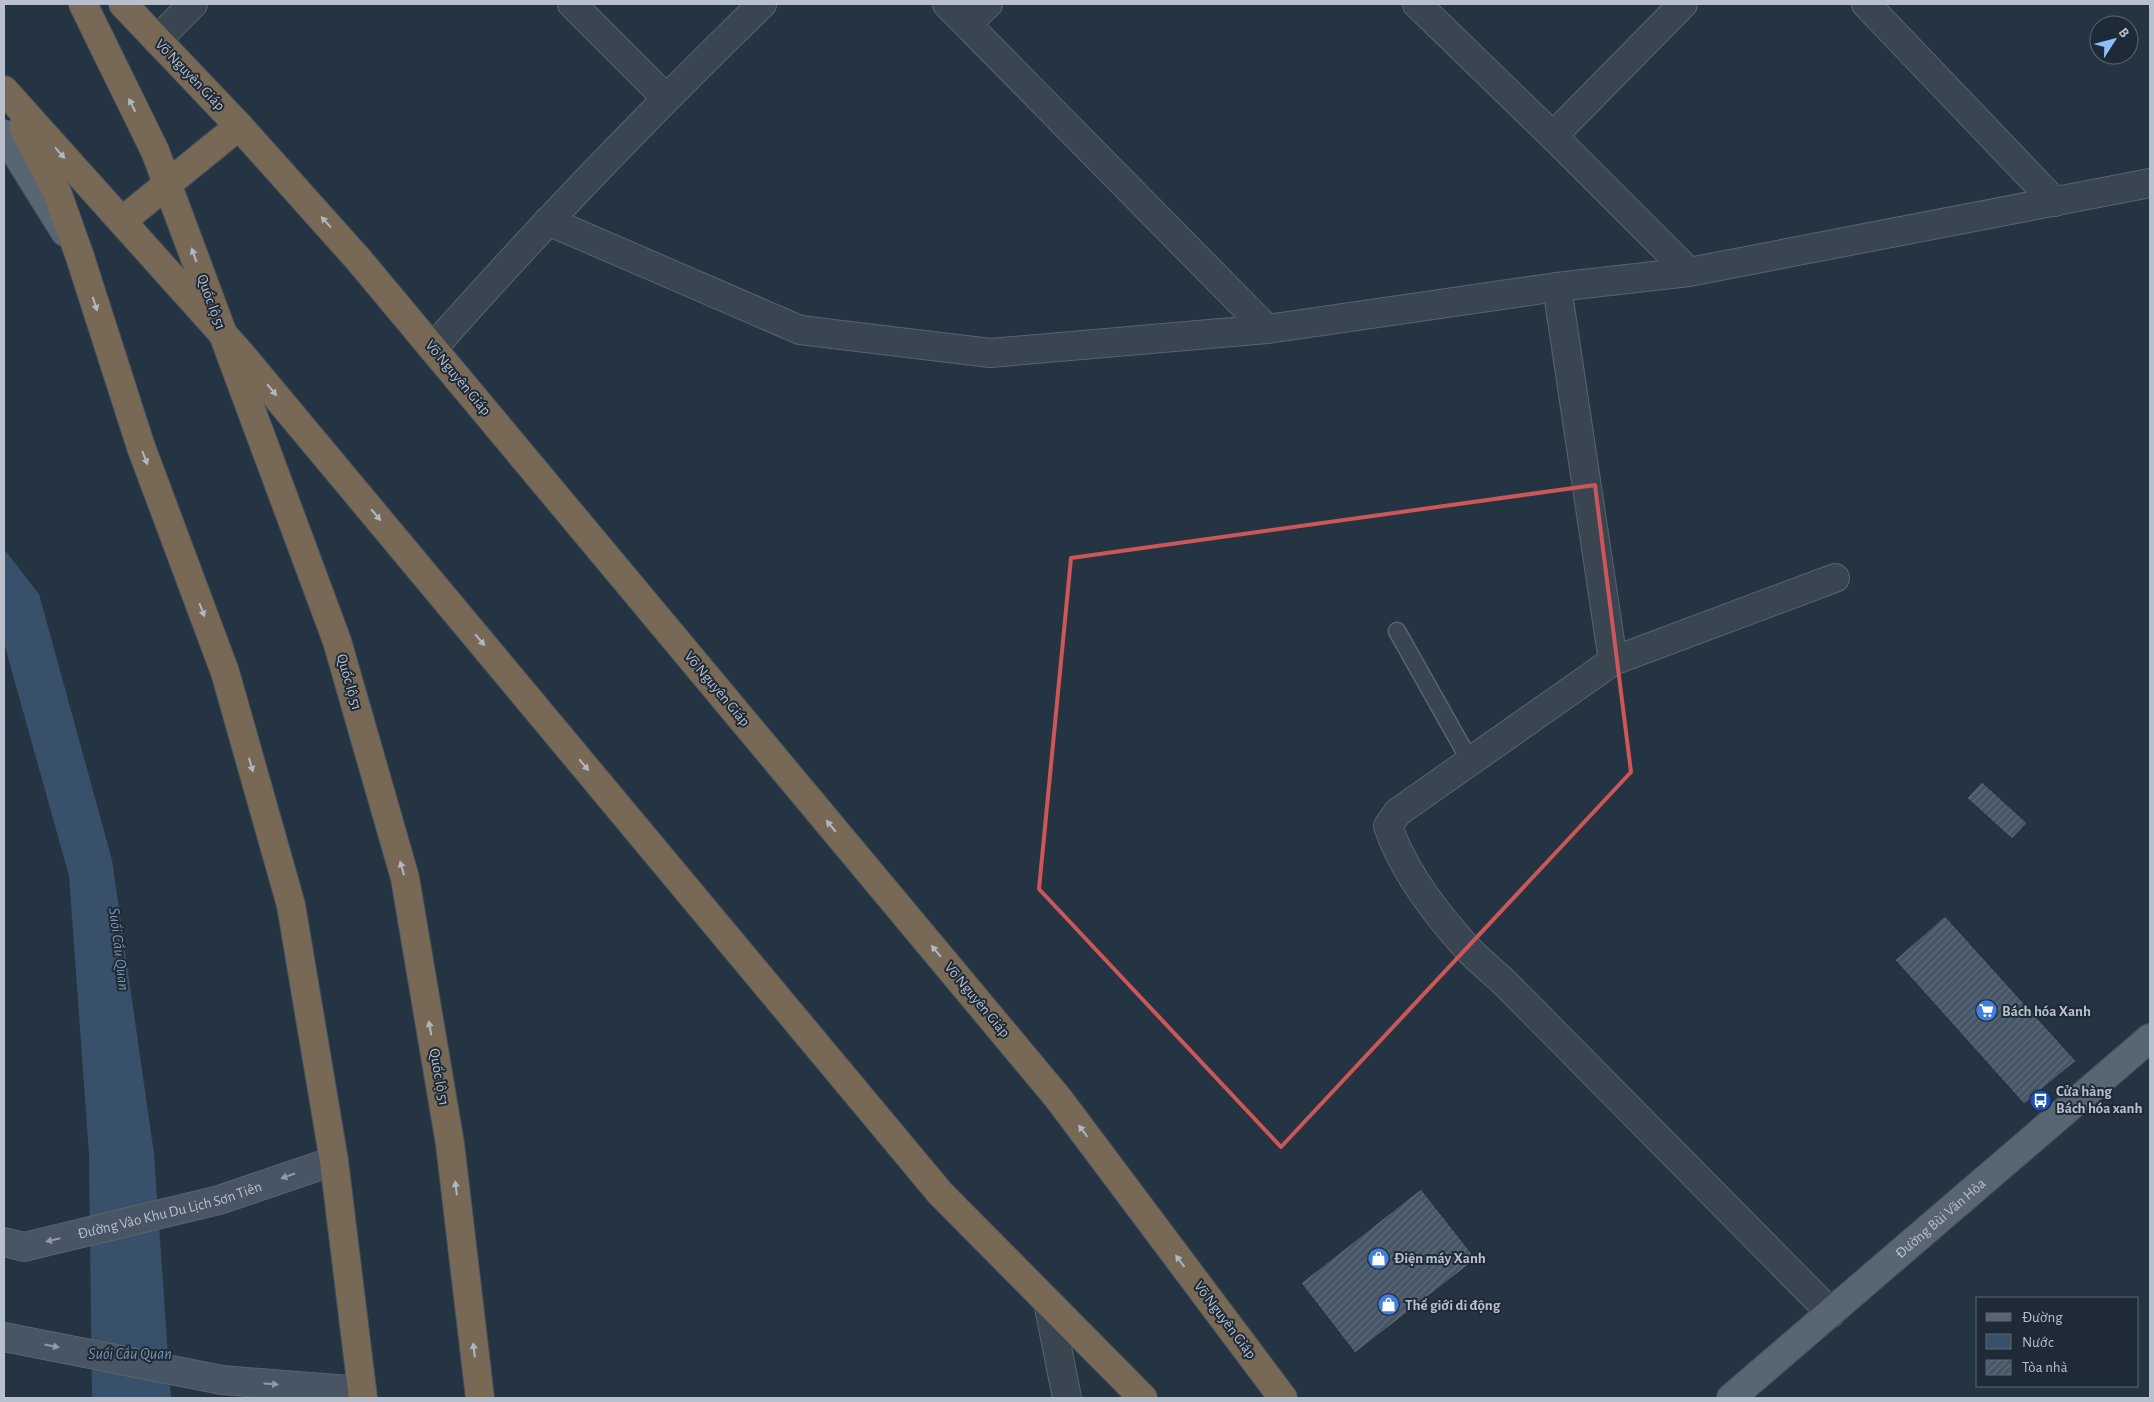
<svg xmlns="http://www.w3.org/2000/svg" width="2154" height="1402" font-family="'Alegreya Sans',sans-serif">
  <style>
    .water { fill: #39506a }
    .building { fill: url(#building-hatch); stroke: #212c39 }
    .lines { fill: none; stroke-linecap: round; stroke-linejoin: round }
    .lane-casing { stroke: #58636f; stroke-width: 19 }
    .street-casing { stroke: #58636f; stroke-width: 30 }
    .secondary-casing { stroke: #58636f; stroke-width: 30 }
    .primary-casing { stroke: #47515e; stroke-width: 30 }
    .highway-casing { stroke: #45505c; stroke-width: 30 }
    .lane { stroke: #3a4552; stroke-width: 16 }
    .street { stroke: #3a4552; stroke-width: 28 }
    .secondary { stroke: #485565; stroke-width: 28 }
    .primary { stroke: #586572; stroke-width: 28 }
    .highway { stroke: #786957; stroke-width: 28 }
    .oneway { fill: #b1b7c0 }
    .oneway2 { fill: #909ba8 }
    .marked { fill: none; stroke: #cd5659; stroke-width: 4; stroke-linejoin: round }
    .labels { text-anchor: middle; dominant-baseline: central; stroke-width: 4; stroke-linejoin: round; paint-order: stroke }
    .street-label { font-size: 15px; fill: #b7c0cc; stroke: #1f2a37 }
    .poi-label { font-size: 15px; font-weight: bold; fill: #b7c0cc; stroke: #1f2a37; text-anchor: start }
    .water-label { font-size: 16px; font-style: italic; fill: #7693b0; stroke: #1f2a37 }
  </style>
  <defs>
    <pattern id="building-hatch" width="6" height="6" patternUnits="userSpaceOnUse" patternTransform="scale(1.25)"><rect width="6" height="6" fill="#465666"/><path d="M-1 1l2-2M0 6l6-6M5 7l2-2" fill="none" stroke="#5e6c7b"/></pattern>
  </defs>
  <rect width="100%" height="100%" fill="#253442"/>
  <path class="water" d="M4,549l35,45 73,266 42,294 17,244h-79l-3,-244 -20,-278 -65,-233z"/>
  <g class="building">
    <path d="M1982,782l45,41 -15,16 -45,-41z"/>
    <path d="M1945,916l131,145 -52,43 -129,-144z"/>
    <path d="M1421,1189l55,70 -121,94 -54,-70z"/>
  </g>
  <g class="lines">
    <defs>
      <path id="lane" d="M1397,631l73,130"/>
      <g id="street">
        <path d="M572,4l94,94"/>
        <path d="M947,4l320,325"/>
        <path d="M1417,4l136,132 136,136"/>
        <path d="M1866,4l189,198"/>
        <path d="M967,24l21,-20"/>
        <path d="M157,40l36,-36"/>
        <path d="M1553,136l130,-132"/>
        <path d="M548,221l252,109 190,23 277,-24 290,-42 132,-15 461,-89"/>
        <path d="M1557,287l56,374 -215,151 -10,14c14,42 43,81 72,114 13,16 30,29 45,43l326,330"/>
        <path d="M433,348c105,-119 215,-233 329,-344"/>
        <path d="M1613,661l222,-83"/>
        <path d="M1048,1302l19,96"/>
      </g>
      <g id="secondary">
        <path id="s1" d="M4,1242l20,5 195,-47 115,-39"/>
        <path d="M4,1337l218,43 140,11"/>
      </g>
      <g id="primary">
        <path d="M4,134l61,98"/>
        <path id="s2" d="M1731,1398l419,-360"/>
      </g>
      <g id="highway">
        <path d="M83,4l72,147 182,490 68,237 45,266 30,254"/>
        <path d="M123,4l116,122 119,133 700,839 225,300"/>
        <path d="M4,90l236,263 700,840 203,205"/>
        <path d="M23,127l34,65 23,65 61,190 84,225 66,233 43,256 29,237"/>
        <path d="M122,221l117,-95"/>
      </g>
    </defs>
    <use href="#lane" class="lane-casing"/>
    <use href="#street" class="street-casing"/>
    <use href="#secondary" class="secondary-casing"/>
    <use href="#primary" class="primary-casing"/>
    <use href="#highway" class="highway-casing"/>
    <use href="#lane" class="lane"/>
    <use href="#street" class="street"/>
    <use href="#secondary" class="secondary"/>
    <use href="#primary" class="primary"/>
    <use href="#highway" class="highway"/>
  </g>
  <defs><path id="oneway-solid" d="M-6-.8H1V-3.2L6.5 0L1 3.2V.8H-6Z" transform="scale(1.25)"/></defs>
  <g class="oneway">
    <use href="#oneway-solid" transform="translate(132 105) rotate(-116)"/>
    <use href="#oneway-solid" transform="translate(60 153) rotate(48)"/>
    <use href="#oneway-solid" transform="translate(326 222) rotate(-132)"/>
    <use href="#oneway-solid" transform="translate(194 255) rotate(-110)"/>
    <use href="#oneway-solid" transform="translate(95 304) rotate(72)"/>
    <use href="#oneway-solid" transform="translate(272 390) rotate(50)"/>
    <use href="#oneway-solid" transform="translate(145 458) rotate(69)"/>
    <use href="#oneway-solid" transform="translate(376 515) rotate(50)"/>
    <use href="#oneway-solid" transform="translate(202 610) rotate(69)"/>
    <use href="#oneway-solid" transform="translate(480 640) rotate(50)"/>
    <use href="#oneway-solid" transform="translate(251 765) rotate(74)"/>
    <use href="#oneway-solid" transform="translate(584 765) rotate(50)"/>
    <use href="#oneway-solid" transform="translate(831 826) rotate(-130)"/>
    <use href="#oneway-solid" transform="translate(402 868) rotate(-106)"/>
    <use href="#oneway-solid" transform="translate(936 951) rotate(-130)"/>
    <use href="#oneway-solid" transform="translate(430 1028) rotate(-100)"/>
    <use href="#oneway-solid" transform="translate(1083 1131) rotate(-127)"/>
    <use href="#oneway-solid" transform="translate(456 1188) rotate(-97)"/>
    <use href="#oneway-solid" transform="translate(1180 1261) rotate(-127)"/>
    <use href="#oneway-solid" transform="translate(474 1350) rotate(-97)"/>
  </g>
  <g class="oneway2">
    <use href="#oneway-solid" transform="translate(288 1176) rotate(161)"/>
    <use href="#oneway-solid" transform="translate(53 1240) rotate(167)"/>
    <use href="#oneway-solid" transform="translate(52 1346) rotate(11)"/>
    <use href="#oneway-solid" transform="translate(271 1384) rotate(4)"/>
  </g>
  <path class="marked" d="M1595,485l36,287 -350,375 -242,-258 32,-331z"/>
  <defs>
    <symbol id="supermarket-disc" viewBox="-11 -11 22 22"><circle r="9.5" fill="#3f7fe0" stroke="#1f2a37"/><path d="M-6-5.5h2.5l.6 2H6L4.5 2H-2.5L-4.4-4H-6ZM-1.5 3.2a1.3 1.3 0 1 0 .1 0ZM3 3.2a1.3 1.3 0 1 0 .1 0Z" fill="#fff"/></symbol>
    <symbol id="bus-disc" viewBox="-11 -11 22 22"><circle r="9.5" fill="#1a4fb4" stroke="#1f2a37"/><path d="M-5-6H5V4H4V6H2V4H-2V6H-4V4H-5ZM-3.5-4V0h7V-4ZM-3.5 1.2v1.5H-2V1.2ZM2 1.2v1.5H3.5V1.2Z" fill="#fff"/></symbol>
    <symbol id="shop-disc" viewBox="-11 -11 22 22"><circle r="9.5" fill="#3f7fe0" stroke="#1f2a37"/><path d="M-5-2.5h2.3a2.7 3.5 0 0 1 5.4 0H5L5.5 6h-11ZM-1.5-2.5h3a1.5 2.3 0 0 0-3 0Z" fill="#fff"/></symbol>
  </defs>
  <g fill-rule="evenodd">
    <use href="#supermarket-disc" x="1974" y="998" width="25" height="25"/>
    <use href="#bus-disc" x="2028" y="1088" width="25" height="25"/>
    <use href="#shop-disc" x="1366" y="1246" width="25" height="25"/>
    <use href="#shop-disc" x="1376" y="1292" width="25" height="25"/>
  </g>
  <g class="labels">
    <g class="street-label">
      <text transform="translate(190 75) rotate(46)">Võ Nguyên Giáp</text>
      <text transform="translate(211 302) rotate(70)">Quốc lộ 51</text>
      <text transform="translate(458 378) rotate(50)">Võ Nguyên Giáp</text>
      <text transform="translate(349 682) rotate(74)">Quốc lộ 51</text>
      <text transform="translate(717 689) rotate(50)">Võ Nguyên Giáp</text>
      <text transform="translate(977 1000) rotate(50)">Võ Nguyên Giáp</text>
      <text transform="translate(439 1077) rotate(80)">Quốc lộ 51</text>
      <text stroke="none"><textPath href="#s1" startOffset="171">Đường Vào Khu Du Lịch Sơn Tiên</textPath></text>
      <text stroke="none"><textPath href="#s2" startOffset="276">Đường Bùi Văn Hòa</textPath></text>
      <text transform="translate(1225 1320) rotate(53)">Võ Nguyên Giáp</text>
    </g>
    <g class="poi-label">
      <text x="2002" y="1011">Bách hóa Xanh</text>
      <text x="2056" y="1091">Cửa hàng<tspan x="2056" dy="17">Bách hóa xanh</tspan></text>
      <text x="1394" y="1258">Điện máy Xanh</text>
      <text x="1405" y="1305">Thế giới di động</text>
    </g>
    <g class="water-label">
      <text transform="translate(119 949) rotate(83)">Suối Cầu Quan</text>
      <text x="130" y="1354">Suối Cầu Quan</text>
    </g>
  </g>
  <rect width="2154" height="1402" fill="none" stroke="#b7c0cc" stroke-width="10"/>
  <rect x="1976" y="1297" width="162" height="90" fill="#1f2a37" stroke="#5c6673"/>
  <rect x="1986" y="1313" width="25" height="8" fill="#586572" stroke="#5c6673"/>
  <text x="2022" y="1322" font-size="15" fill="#b7c0cc">Đường</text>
  <rect x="1986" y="1334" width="25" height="15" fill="#39506a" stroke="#5c6673"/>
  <text x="2022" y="1347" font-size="15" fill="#b7c0cc">Nước</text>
  <rect x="1986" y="1360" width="25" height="15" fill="url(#building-hatch)" stroke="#5c6673"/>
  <text x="2022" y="1372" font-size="15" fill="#b7c0cc">Tòa nhà</text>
  <g transform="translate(2114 40) rotate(54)"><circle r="24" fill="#1f2a37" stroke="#5c6673"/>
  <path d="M0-4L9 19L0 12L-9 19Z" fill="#8dbffb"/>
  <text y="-8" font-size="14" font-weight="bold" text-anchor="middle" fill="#b7c0cc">B</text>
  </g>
</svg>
